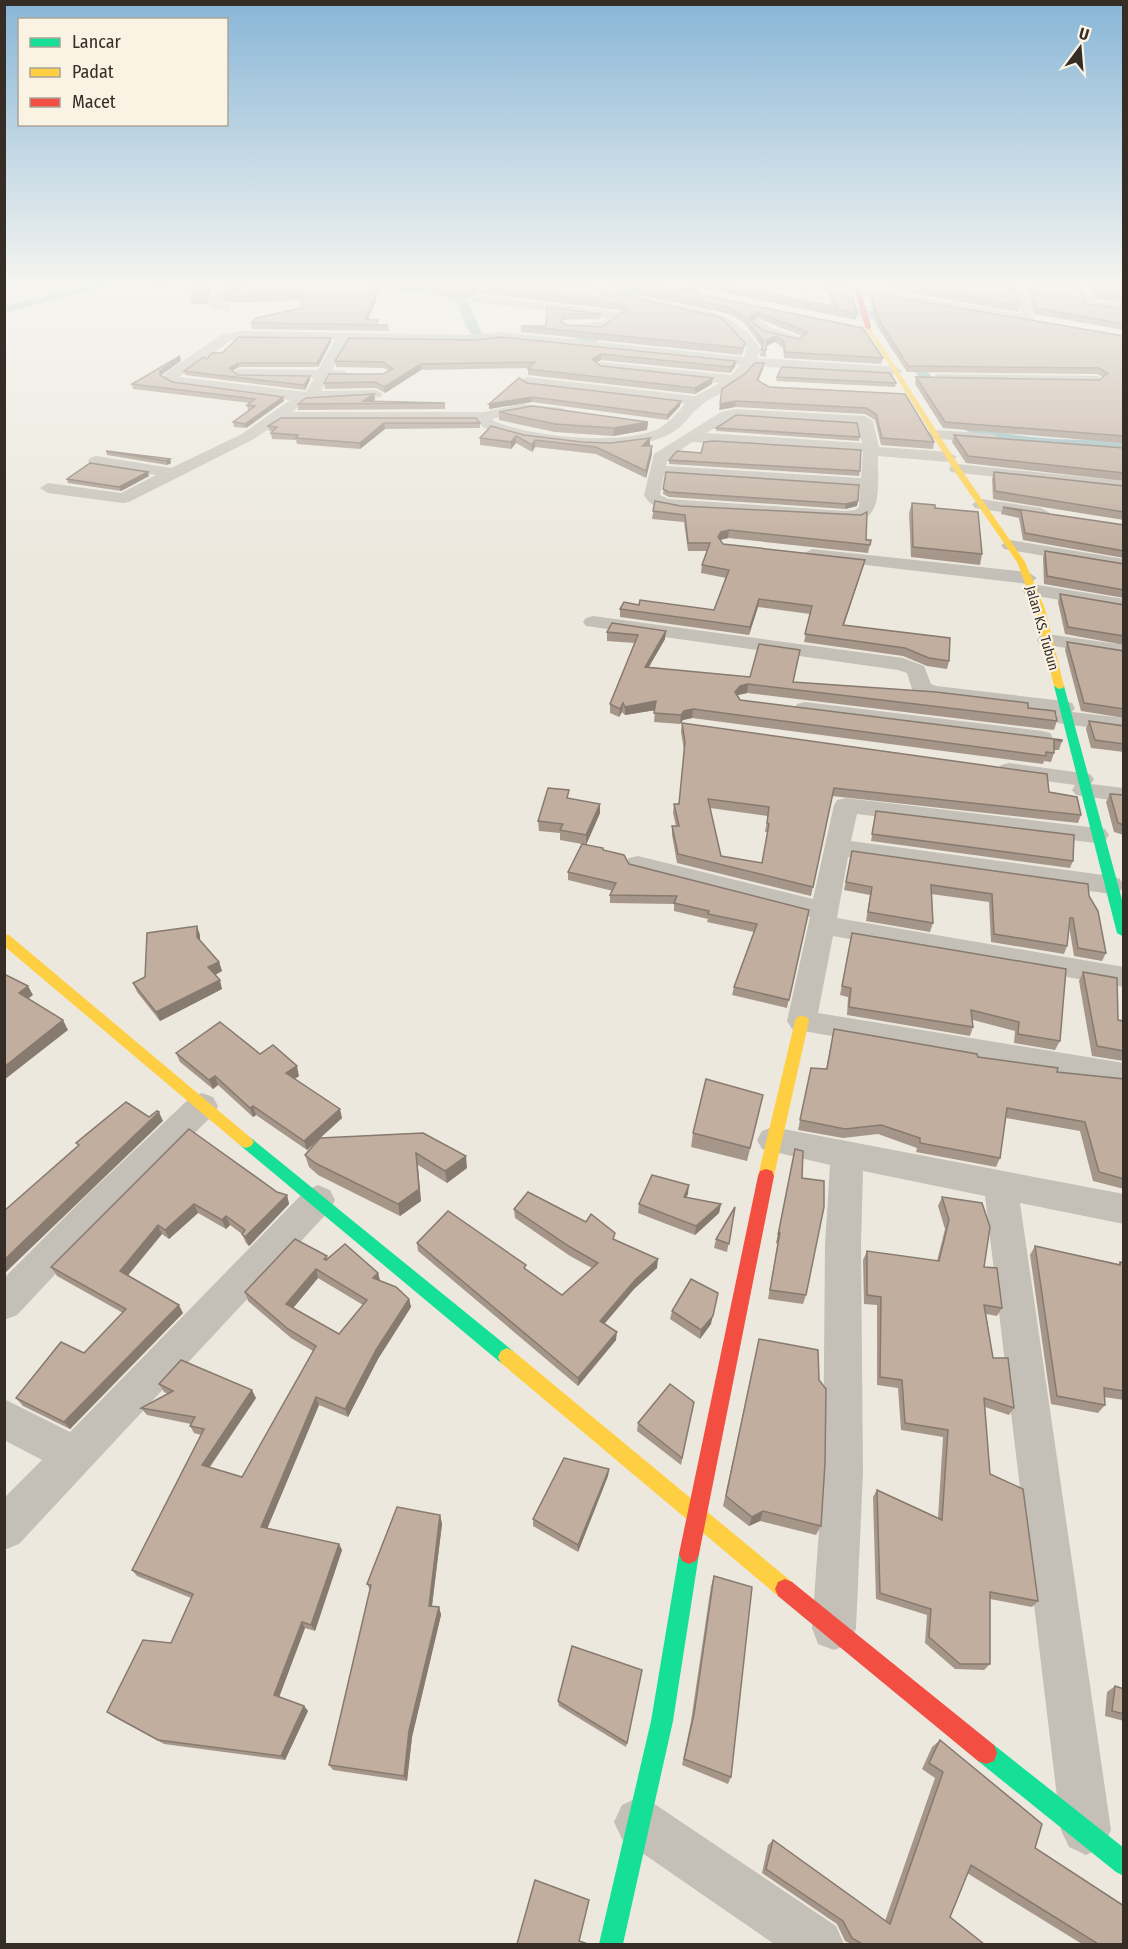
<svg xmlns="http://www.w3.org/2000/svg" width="1128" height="1949" font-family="'Fira Sans Condensed',sans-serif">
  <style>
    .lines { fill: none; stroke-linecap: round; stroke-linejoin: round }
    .canal { fill: #99b9be; fill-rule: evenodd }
    .street { fill: #c5c0b7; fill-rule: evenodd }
    .fast { fill: #16e098; fill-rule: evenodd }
    .slow { fill: #ffcf43; fill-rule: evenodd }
    .jam { fill: #f24e42; fill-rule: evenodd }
    .rail { stroke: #aca8a2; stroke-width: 2; stroke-dasharray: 1 2; stroke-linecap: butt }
    .jam-bridge { stroke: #f24e42; stroke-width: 6 }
    .wall { fill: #a69689; fill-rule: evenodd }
    .shaded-wall { fill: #877a6f }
    .building { fill: #c1ae9f; stroke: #877a6f; stroke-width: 1.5; fill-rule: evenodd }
    .labels { text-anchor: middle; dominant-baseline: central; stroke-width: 4.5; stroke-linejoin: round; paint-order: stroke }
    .far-street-label { font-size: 14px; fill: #352d26; stroke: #faf3e4 }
  </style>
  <rect width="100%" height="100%" fill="#ece8de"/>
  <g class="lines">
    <g class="canal">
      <path d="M92,285h21l-109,28v-7z"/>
      <path d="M357,285l82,3 28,10 14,34 12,8 24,7 -6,4c-37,-6 -43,-14 -53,-49l-21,-8 -74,-6z"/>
      <path d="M610,285c16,0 29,6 40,19l-54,38 -48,9v-6l40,-9 49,-32z"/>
      <path d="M837,305c15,3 35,4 49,10 27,13 49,86 80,104 41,24 111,19 158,22v8c-51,-2 -123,2 -167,-23 -31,-18 -55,-94 -79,-105 -14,-6 -31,-7 -45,-11l-2,-2z"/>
    </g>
    <g class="street">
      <path d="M4,285h50l-6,4 -44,1z"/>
      <path d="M211,285h12l-3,18 9,1v6l-19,-2z"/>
      <path d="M1013,285h12l8,26 -2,5 5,4 -2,3 -178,-29 -6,-4 6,-4 163,28 2,-3z"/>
      <path d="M1047,285h41l5,16 31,3v8l-40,-5 -5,-17 -26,-1z"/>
      <path d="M244,289h124l6,4 -6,4 -128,-1 -2,-3z"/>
      <path d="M477,295l142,17 6,4c-10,11 -34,22 -46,11l1,-3 25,-3 3,-3 -135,-16 -2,-3z"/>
      <path d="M670,303c41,8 66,10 91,46l-4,9 139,9 7,4 -7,4 -143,-9c-12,20 -30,25 -49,37 -13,9 -20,24 -34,31 -45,23 -143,13 -188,-7l-4,-6h-197l-29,19 -123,62 -6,1 -75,-10 -8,-5 8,-5 73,10 35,-18 -66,-11 -2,-3 2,-3 6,-2 75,12 71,-34 48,-34 -117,-16 -9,-4v-6l57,-39 19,-4 236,4 24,-3 244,25 3,-8c-20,-30 -48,-31 -81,-39l-2,-3zM240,339l95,1 -17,30 -79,-1 -7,4 7,4 75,1 -8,14 -127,-15 51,-36zM500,340l240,25 -9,10 -130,-13 -7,4 7,4 119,13 -25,13 -168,-19 -7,4 7,4 158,19c-8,9 -16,19 -27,25 -38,17 -127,8 -164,-8l-2,-2 30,-7 40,4 7,-4 -7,-4 -40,-4 -38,8h-192l14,-11 75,-4 2,-3 -7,-4 -55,1 7,-13h12l7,-4 -2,-3 -13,-1 16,-29 128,2z"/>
      <path d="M737,305l35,23 33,11 -7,4 -36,-9 -29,-22 -2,-3z"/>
      <path d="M940,374l157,2 7,4 -7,4 -162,-3v-6z"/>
      <path d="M735,409l130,7 8,5 6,26 70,5 8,5 -8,5 -71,-6c-1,20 6,58 -18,64l-179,-9c-15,-2 -30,-2 -37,-16l10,-41 67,-42zM735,417l123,8 4,18 -156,-10zM692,442l171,10 -2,26 -195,-12 2,-7zM664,475l196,13 -1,19 -4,3 -10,1 -177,-12 -8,-4z"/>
      <path d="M935,430l58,4 8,5 -8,5 -63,-6 -3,-3 3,-3z"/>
      <path d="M957,464l167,17v10l-173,-19 -2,-3 2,-3z"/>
      <path d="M981,499l60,9 9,5 -9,5 -66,-10 -3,-4z"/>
      <path d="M1010,540l114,19v11l-120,-21 -3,-4z"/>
      <path d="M812,549l216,23 9,6 -9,6 -222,-26 -3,-4z"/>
      <path d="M1032,584l92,15v12l-99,-17 -3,-4z"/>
      <path d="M593,616l310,42 21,8 7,18 5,2 128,15 8,2 3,5 -3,4 52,6v14l-66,-9 -3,-5 3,-4 -135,-17 -10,-5 -6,-19 -9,-3 -312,-44 -3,-4 3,-4z"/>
      <path d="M1047,634l77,11v12l-84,-13 -3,-4 3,-4z"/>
      <path d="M805,702l237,29 8,2 3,5 -3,5 -8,2 -245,-31 -3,-5 3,-5z"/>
      <path d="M1009,763l81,11 4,5 -3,5 33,4v14l-48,-7 -4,-5 3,-5 -74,-10 -4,-5 4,-5z"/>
      <path d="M846,798l259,31 4,6 -4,6 -9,2 -239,-29 -6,27 260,35 9,3 4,7 -4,5 -9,3 -263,-37 -11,61 287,49v20l-291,-51 -15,77 306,50v24l-332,-58 -5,-8 23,-104 -181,-47 -4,-6 4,-6 9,-2 175,43 21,-94 3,-5z"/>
      <path d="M202,1093l11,4 5,9 -5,9 -104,102 -92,98 -13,5v-42l81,-81 106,-100z"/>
      <path d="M773,1127l351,67v30l-104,-21 91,627 -8,17 -17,8 -17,-8 -8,-17 -76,-634 -122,-25 -2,74 2,228 -7,155 -6,16 -16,6 -16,-6 -6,-16 11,-155 2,-228 5,-80 -68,-16 -5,-9 5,-9z"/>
      <path d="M318,1185l12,5 5,10 -5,10 -311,334 -15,6v-52l38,-38 -38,-20v-41l66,33 236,-242z"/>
      <path d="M639,1797l17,8 180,121 8,18h-70l-152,-105 -8,-17 8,-17z"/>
    </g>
    <g class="fast">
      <path d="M1059,683l5,3 60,221v30l-7,-4 -63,-247z"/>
      <path d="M246,1136l5,2 262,213 3,6 -3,6 -6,3 -6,-3 -260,-217 -3,-4 3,-4z"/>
      <path d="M689,1544l7,3 3,7 -26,167 -50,223h-24l52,-223 28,-167 3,-7z"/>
      <path d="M986,1742l8,3 130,103v28l-8,-4 -138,-111 -3,-8 3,-8z"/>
    </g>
    <g class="slow">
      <path d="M868,324l93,145 64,93 20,47 19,77 -1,2 -4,1 -5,-3 -19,-77 -18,-47 -64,-93 -88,-143z"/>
      <path d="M4,934l5,1 242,203 3,4 -3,4 -5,2 -5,-2 -237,-200z"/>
      <path d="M802,1016l5,1 2,4 -35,155 -2,5 -6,2 -6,-2 -2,-5 37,-155 2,-4z"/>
      <path d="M507,1348l6,3 279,231 3,7 -3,7 -7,3 -7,-3 -277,-233 -3,-6 3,-6z"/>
    </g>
    <g class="jam">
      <path d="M766,1169l6,2 2,5 -75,378 -3,7 -7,3 -7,-3 -3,-7 79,-378 2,-5z"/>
      <path d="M785,1579l7,3 202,163 3,8 -3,8 -8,3 -8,-3 -200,-165 -3,-7 3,-7z"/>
    </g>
    <path class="rail" d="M754,285l134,26"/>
    <path class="jam-bridge" d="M858,292l10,34"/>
  </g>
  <g class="wall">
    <path d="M145,285h66l-3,19h-17l-1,-6 4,-8 -1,-3 -47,1z"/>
    <path d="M223,285h360l162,58 -1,6 -2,6 -221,-23v-6h25l1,-19 54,7 -1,5 -37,1 -1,3 5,2 35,2 21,-15 -4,-2 -142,-17 -8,5 -40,-4 -1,-5 -47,-1 -13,31 10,6h10l1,6 -137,-2 -1,-6 51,-15 -1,-8 -70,3 -8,-2 -1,-6zM244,287h124l4,3 -5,4 -128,-1 -1,-2z"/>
    <path d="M592,285h66l22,6 12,-6h39l102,21 -9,-21h30l-4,4 7,25 -1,6 -154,-32 -5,4 1,2 165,34 20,30 -2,6 -97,-6 -1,-10 -8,-6 -9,4v11l-6,-1 2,-9 -18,-24 -14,-9zM757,318l45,18 -4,3 -36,-9 -10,-9z"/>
    <path d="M867,285h147l5,21 -1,6z"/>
    <path d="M1026,285h27l32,19 39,9v17l-90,-16z"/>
    <path d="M1089,285h35v17l-29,-3z"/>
    <path d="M871,293l253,43v107l-181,-15 -28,-44 1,-7 183,3 4,-3 -6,-3 -190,-2 -30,-46 -7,-27z"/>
    <path d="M331,338v4l-13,25h-79l-7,4 6,4 72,5 -5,10 -120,-15 -1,-4 23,-12 15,-6z"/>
    <path d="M476,340l259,27 -5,6 -129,-13 -5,3 5,3 111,18 -17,10 -167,-19v-6l1,-1 -108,2 -36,23 -9,-5 -51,1 -1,-6 59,-9 6,-3 -5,-3 -48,-1 -1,-6z"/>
    <path d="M181,361l-20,14 11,7 112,19 -38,27 -12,-1 -1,-5 17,-12h-2l-1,-5 3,-2 -117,-14 -1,-5z"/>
    <path d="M764,363l-1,6 -5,12 11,6 136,7 29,48 -1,7 -52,-4 -6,-25 -10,-6 -130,-7 -16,3z"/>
    <path d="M777,377l119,6 -1,4 -119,-6z"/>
    <path d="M527,383l153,23 -13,14 -135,-18 -43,7v-5z"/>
    <path d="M374,394l1,6 -3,1 73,2v6l-147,1v-6z"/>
    <path d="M499,412l149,10 -1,8 -34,6 -58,-4 -56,-12z"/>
    <path d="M281,418l199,5v5l-95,1 -25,20 -63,-5 -1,-4 -24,-1 -1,-6 2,-1 -4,-1 -1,-5z"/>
    <path d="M716,428l144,9 -1,4 -143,-10z"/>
    <path d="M524,435l58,7 68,3 -2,1h4v8l-6,24 -50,-24 -61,-7 -3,5 -16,-9 -5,6 -31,-4v-7z"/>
    <path d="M954,435l170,13v33l-158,-18 -14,-21z"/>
    <path d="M106,451l64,8 1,4 -4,2 -60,-10z"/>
    <path d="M669,460l191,11 -1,5 -190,-12z"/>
    <path d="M666,472l191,34 -12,3 -176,-12 -6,-3z"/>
    <path d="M994,472l130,14v34l-131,-21 -1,-20z"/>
    <path d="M149,476l-28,15 -53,-8 -1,-4z"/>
    <path d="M655,501l216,39 -3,13 -140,-15 -8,2 3,4 142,16 -2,7 -19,58 105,36 -2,8 -20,-3 -24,-10 -99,-14 6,-28 -52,-7 -9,28 -129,-18v-8l19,-4 75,5 12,-32 -25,-5 1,-8 5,-14h-19l-4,-29 -32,-3z"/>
    <path d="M912,503l23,5 47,46 -2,11 -69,-8 -2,-44z"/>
    <path d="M1003,507l121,18v33l-101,-18 -4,-22 -18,-4z"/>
    <path d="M1045,551l79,13v34l-80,-14 -1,-26z"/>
    <path d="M1060,594l64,11v40l-59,-11 -7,-32z"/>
    <path d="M612,623l53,16 -16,28 379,41 29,13 -3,9 -307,-37 -9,2 -1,1 3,4 322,41 -3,9h-5v3l-3,9 -7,-1 -1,3 -351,-46 -9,2 -3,4 -26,-2 1,-12 -30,5 -3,-3 -3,5 -9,-4v-9l25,-61 -28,-2v-9z"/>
    <path d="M1067,642l57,9v67l-43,-7 -16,-61z"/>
    <path d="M1089,721l35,5v26l-33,-4 -5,-19z"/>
    <path d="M682,723l367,69 32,23 -3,8 -246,-27 -21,100 -134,-33 -5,-28v-9h4l-3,-13 1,-9h5l5,-54 -3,-18zM710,808l58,8 -3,16h3l-6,31 -41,-7z"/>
    <path d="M1110,794l14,1v40l-10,-3 -8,-30z"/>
    <path d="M569,798l31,6v9l-14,32 17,6 26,13 180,46 -22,98 -55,-13 2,-8 20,-55 -47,-10 1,-3 -34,-8v-7l-64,-1v-8l3,-4 -45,-11v-8l14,-28 -22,-4v-7l-21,-2 -1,-10z"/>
    <path d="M876,811l197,50 -3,7 -199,-27z"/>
    <path d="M852,851l237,45 17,57 -4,8 -28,-5 -5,-30 -2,20 -3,8 -73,-12 -2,-40 -58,-8 2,29 -3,9 -64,-11 4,-26 -26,-5z"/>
    <path d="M852,933l208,108 -5,9 -41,-7 1,-12 -42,-11v7l-3,9 -123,-21 1,-18 -8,-2z"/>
    <path d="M200,935v5l19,22 3,9 -7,4 7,14 -62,32 -23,-29 -4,-9 12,-6z"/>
    <path d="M1083,972l35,48 5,1 1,40 -32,-5 -13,-75z"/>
    <path d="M834,1029l223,43 67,7v110l-31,-8 -13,-50 -74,-13 -6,40 -4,9 -80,-15 1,-4 -39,-14 -35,4 -45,-8 11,-53 17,-8z"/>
    <path d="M176,1053l84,1 39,22 -5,3 48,39 -22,20 103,-5 44,35 -20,15 -29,-18 3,36 -21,15 -82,-41 -9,-8 -4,-12 13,-15 -11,10 -51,-35 -3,2 -35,-32 -5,4 -33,-27z"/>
    <path d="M760,1109l-13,52 -56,-14 2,-14z"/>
    <path d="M189,1129l88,63 10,3 2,9 -40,42 -3,-3 -4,-9 -12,-9 -4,4 -28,-16 -29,26 -7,-5 -34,41 55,38 -113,116 -47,-23 -7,-8 68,-45 39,-40 -66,-37 -6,-9z"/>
    <path d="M795,1149l7,29 4,117 -3,9 -35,-5 10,-58 -2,3z"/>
    <path d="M689,1185l-3,12 35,7 -2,9 -24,22 -57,-22 1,-9z"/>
    <path d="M942,1197l42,70 18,41 -5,8 -11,-2 7,44 21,50 -5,7 -24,-8 5,67 48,127 -6,6 -42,-8v65l-6,6 -29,-1 -30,-26 2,-28 -51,-16 -3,-102 4,-7 61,28 5,-81 -42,-7 -3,-42 -21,-3v-80l-13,-1 -1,-44 4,-9 70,10 8,-32 -7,-23z"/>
    <path d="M735,1207l-8,45 -13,-4 2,-9z"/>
    <path d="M514,1209l101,31 42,28 -23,21 -30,35 12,16 -38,46 -160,-135 -1,-8 145,52 30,-27 -22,-12 -55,-38z"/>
    <path d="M1035,1246l84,18 1,-2 4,1v137l-20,-3 1,8 -7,8 -47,-9 -21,-149z"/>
    <path d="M327,1256l1,3 50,14 2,8 29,18 2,8 -33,52 -30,58 -29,-12 -52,123 72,16 3,6 -27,81 -10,-3 -26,69 25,9 4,5 -23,49 -121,-16 -50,-27 -7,-5 64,-69 20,-45 -54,-22 -5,-6 69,-135 -7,-2 -4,-7 1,-2 -44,-9 -6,-7 27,-14 -4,-2 -5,-8 97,14 -46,69 32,10 71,-126 -22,-13 -43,-37 -3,-9zM318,1278l45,27 -24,29 -46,-26z"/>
    <path d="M672,1311l39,13 -11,15 -30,-20z"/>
    <path d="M759,1339l62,187 -5,9 -56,-14 -11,5 -26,-20z"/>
    <path d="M694,1402l-13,63 -44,-34 1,-8z"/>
    <path d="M609,1469l-1,7 -30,76 -45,-26v-7z"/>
    <path d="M440,1515l2,9 -10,82 7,1 2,8 -29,122 -5,44 -74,-11 -4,-5 41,-175 -3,-6z"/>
    <path d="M714,1576l17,201 -3,7 -46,-19 9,-44 20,-135z"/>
    <path d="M642,1670l-16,77 -67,-41 -1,-5z"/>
    <path d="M1115,1686l9,3v32l-19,-5 2,-24z"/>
    <path d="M940,1740l95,108 89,96h-42l-115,-71 -17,44 34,27h-133l-6,-3 -8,-17 -75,-51 6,-28 5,-5 112,81 50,-143 -13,-9 10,-22z"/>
  </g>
  <g class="shaded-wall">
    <path d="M209,285h2l-3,19 -1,-6z"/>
    <path d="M238,285h6v2l-8,6 -1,-6z"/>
    <path d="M380,285h1v3l-15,37 -1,-6z"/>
    <path d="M699,285h4l-1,3 -8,6v-6z"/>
    <path d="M477,287v6l-8,5v-6z"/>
    <path d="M757,312v6l-8,5 -1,-5z"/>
    <path d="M776,336l-1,6 -9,4 1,-6z"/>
    <path d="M331,338v4l-13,25 -1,-4z"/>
    <path d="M601,354v6l-9,5v-6z"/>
    <path d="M180,356l1,5 -20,14v4l-1,-8z"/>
    <path d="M736,361l-1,6 -5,6 1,-6z"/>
    <path d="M238,363l1,4 -9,5 -1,-4z"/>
    <path d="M764,363l-1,6 -7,17 1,-6z"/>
    <path d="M421,364v6l-36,23 -1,-6z"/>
    <path d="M310,376v4l-5,10 -1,-5z"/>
    <path d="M713,378l-1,6 -17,10v-6z"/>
    <path d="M374,394l1,6 -7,4 -5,-3z"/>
    <path d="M283,397l1,4 -38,27 -1,-4z"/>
    <path d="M532,397v5l-43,7v-5z"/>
    <path d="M681,401l-1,5 -13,14v-5z"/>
    <path d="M736,401l-1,6 -16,3 1,-6z"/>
    <path d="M648,422l-1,8 -34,6 1,-8z"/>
    <path d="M384,423l1,6 -25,20v-6z"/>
    <path d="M516,436v7l-5,6v-7z"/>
    <path d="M650,438v7l-9,8 1,-7z"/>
    <path d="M535,440v7l-3,5v-7z"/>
    <path d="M652,446v8l-6,24v-7z"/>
    <path d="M170,459l1,4 -4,2 -1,-4z"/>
    <path d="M148,472l1,4 -28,15 -2,-4z"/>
    <path d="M858,501l-1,5 -12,3 1,-5z"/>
    <path d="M729,530l-1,8 -8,2 -3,5 1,-8 3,-5z"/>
    <path d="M865,560l-2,7 -22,66 2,-8z"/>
    <path d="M759,599l-1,8 -9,28 1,-8z"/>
    <path d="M666,631l-1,8 -21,36 1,-8z"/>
    <path d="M748,684l-1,9 -9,2 -4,6 1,-9 5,-6z"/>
    <path d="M656,701v9l-31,5v-8z"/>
    <path d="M623,703l-1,9 -3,5 1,-8z"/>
    <path d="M693,709l-1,9 -9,2 -3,4 1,-9 3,-4z"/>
    <path d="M600,804v9l-14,32v-10z"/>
    <path d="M197,926l3,9v11l-3,-9z"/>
    <path d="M219,962l3,9 -11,6 -3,-10z"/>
    <path d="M220,980l2,9 -62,32 -4,-9z"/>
    <path d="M28,986l5,9 -10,8 -4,-10z"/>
    <path d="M63,1020l5,10 -64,50v-13z"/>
    <path d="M297,1066l2,10 -10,7 -3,-10z"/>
    <path d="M215,1076l3,9 -5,4 -4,-9z"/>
    <path d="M253,1106l3,9 -3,2 -3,-9z"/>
    <path d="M340,1109l2,9 -35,32 -3,-9z"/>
    <path d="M159,1112l4,9 -159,153v-14z"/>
    <path d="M416,1153l5,48 -21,15 -2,-12z"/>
    <path d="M466,1156l1,12 -20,15 -2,-12z"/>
    <path d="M689,1185l-1,9 -5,12 1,-9z"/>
    <path d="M287,1195l2,9 -40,42 -4,-9z"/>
    <path d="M194,1204l4,9 -29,26 -4,-9z"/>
    <path d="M721,1204l-2,9 -24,22 1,-9z"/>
    <path d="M226,1216l4,9 -4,4 -4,-9z"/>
    <path d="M158,1225l4,9 -37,45 -5,-8z"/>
    <path d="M780,1232l-2,9 -2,3 2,-9z"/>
    <path d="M658,1259l-1,9 -23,21 -34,40v-8l35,-41z"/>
    <path d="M316,1269l2,9 -29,35 -3,-9z"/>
    <path d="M378,1273l2,8 -7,-3z"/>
    <path d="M718,1293l-7,31 -11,15 1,-9z"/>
    <path d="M409,1299l2,8 -33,52 -30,58 -3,-8 31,-59z"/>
    <path d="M179,1305l4,8 -113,116 -6,-7z"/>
    <path d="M617,1332l-1,8 -38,46v-8z"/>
    <path d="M252,1390l4,8 -50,74 -4,-7z"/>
    <path d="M316,1397l3,8 -54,129 -4,-7z"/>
    <path d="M609,1469l-1,7 -30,76v-7z"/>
    <path d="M763,1511l-3,10 -11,5 3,-9z"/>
    <path d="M440,1515l2,9 -11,89 -2,-7z"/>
    <path d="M339,1544l3,6 -27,81 -4,-6z"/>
    <path d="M439,1607l2,8 -29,122 -5,44 -3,-5 5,-45z"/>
    <path d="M302,1622l3,6 -27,72 -4,-5z"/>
    <path d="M304,1706l4,5 -23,49 -4,-4z"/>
  </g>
  <g class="building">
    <path d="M196,285h13l-2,13h-17z"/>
    <path d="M223,285h15l-3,2 4,6 128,1 9,-6 -5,-3h9l-15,34 13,1 -2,5h12l-137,-2 5,-5 46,-10 -2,-14 -70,3 -8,-2z"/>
    <path d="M428,285h155l139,33 23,25 -2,5 -222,-22h25l1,-19 54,7h-38l-2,8 6,3 35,2 25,-18 -8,-5 -142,-17 -8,5 -41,-3z"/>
    <path d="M618,285h40l22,6 12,-6h7l-5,3 4,6 165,34 20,30 -98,-6 -1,-10 -8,-6 -9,4 -1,10h-5l3,-8 -20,-25 -13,-9zM757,312l51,20 -10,7 -36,-9 -14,-12z"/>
    <path d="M714,285h17l106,22 -10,-22h22l8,29z"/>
    <path d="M899,285h115l5,21z"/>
    <path d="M1029,285h24l1,1 25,1 6,17 36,4 3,5v11l-88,-16z"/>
    <path d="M1093,285h31v11l-28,-3z"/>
    <path d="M871,293l253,43v100l-179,-14 -29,-45 183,3 9,-7 -9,-5 -191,-2 -29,-46z"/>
    <path d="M239,337l92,1 -14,25h-79l-9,5 9,7 72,1 -6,9 -120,-14 20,-14 3,2 5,-6h10z"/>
    <path d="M500,337l236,24 -5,6 -130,-13 -9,5 9,7 112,12 -18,10 -167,-19 7,-7 -114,2 -37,23 -9,-5 -51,1 5,-9h54l10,-5 -10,-7 -48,-1 14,-23 127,2z"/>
    <path d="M180,356l-20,15v4l12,7 111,15 -38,27 -12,-2 22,-16 -8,-1 8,-6 -123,-15z"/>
    <path d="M755,363h9l-7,17 12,7 136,7 29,48 -52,-4 -6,-24 -10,-6 -130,-7 -16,3 2,-15 23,-15z"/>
    <path d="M782,367l108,6 6,10 -119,-6z"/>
    <path d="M519,378l8,5 154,18 -14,14 -135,-18 -43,7z"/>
    <path d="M374,394l-11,7 82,2 -147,1 8,-6z"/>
    <path d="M532,406l116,16 -34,6 -59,-4 -56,-12z"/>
    <path d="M736,415l121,8 3,14 -144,-9z"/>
    <path d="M281,418h195l4,5h-96l-24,20 -64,-5 2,-3 -27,-2 6,-6 -9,-1z"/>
    <path d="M491,426l33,9 58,7 29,1 39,-5 -8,8h10l-6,25 -50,-24 -61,-7 -3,5 -16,-9 -5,6 -31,-4z"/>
    <path d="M954,435l170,13v25l-156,-17z"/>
    <path d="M714,441l147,9 -1,21 -191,-11 8,-9 24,2 3,-11z"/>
    <path d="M106,451l64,8 -4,2z"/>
    <path d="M90,463l58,9 -29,15 -52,-8z"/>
    <path d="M666,472l193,13 -1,16 -12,3 -177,-12 -6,-3z"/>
    <path d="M994,472l130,14v26l-129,-21z"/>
    <path d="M655,501l26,5 180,9 6,-3 -1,28h5l-1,5 -141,-15 -8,2 -3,5 5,7 142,16 -22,65 107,13 -1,23 -20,-3 -24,-10 -100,-14 7,-28 -53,-7 -9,28 -130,-18 4,-7 15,3 1,-5 74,10 15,-40 -27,-5 8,-22h-22l-3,-28 -32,-4z"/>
    <path d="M912,503l23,2v3l43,4 4,42 -69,-7z"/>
    <path d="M1003,507l121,18v26l-99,-18 -4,-22z"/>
    <path d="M1045,551l79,13v26l-77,-14z"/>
    <path d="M1060,594l64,11v31l-56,-9z"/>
    <path d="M612,623l54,8 -21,36 105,10 9,-33 41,6 -7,32 143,10 92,11v5l27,3 2,10 -309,-37 -8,2 -5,6 5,8 322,40v1l-8,-1v13l-8,-1v4l-353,-47 -9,2 -3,4 -27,-2 2,-12 -31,6 -2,-4 -3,6 -10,-5 28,-69 -31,-3z"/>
    <path d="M1067,642l57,9v58l-40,-6z"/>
    <path d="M1089,721l35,5v18l-29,-4z"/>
    <path d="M682,723l365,51 2,18 28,5 4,18 -247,-27 -21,99 -135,-33 -6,-28h7l-5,-22h5l6,-62zM708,799l61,8 -2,16 2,1 -7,39 -41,-7z"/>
    <path d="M548,788l21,2 -2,8 33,6 -14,31 -26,-5 3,-6 -25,-3z"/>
    <path d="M1110,794l14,1v30l-6,-2z"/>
    <path d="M876,811l198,24 -1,26 -201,-27z"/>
    <path d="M582,844l21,4v2l21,5 5,9 180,46 -20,90 -55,-13 23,-63 -49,-10 1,-3 -35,-8 3,-7 -67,-1 6,-12 -48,-11z"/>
    <path d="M852,851l236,33 1,12 9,15 8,42 -28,-5 -5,-30h-3l-3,28 -73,-12 -2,-40 -61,-9 2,38 -65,-11 4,-25 -26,-5z"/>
    <path d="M197,926v11l22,25 -11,5 12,13 -64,32 -23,-29 12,-6 2,-44z"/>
    <path d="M852,933l214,36 -6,72 -42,-7 1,-12 -48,-12 2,17 -124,-20 2,-19 -9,-2z"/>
    <path d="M1083,972l34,6 1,42 6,1v30l-27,-5z"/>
    <path d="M4,974l24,12 -9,7 44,27 -59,47z"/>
    <path d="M220,1022l40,32 13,-9 24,21 -11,7 54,36 -36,32 -51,-35 -3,2 -35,-32 -6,4 -33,-27z"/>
    <path d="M834,1029l143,25 1,3 80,11 -1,4 67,7v100l-25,-7 -14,-50 -78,-14 -7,50 -80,-15v-5l-39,-13 -36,4 -45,-9 11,-52 16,1z"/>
    <path d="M706,1079l57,16 -13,53 -57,-15z"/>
    <path d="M126,1102l23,15 8,-6 2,1 -155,148v-49l75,-66 -3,-2z"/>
    <path d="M189,1129l88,63 10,3 -42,42 -3,-3 3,-4 -19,-14 -4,4 -28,-16 -29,26 -7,-5 -38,46 59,34 -115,117 -48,-24 45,-56 23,11 42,-44 -75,-42z"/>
    <path d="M423,1133l43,23 -21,15 -29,-18 3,36 -21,15 -83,-41 -10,-8 15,-17z"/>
    <path d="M795,1149l8,2 -1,27 22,3v26l-18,88 -36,-5 10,-58 -2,3z"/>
    <path d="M652,1175l37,10 -5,12 37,7 -25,22 -57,-22z"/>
    <path d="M528,1192l58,30 5,-8 24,19 -2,6 45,20 -23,21 -35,41 17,11 -39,46 -161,-135 31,-32 78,54 -2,3 38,27 36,-32 -28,-16 -56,-38z"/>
    <path d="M942,1197l40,6 8,24 -6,40 13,1 5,40 -18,-3 9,53h15l6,50 -30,-10 6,76 33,15 15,112 -48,-9v72h-30l-31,-27 2,-28 -51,-16 -3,-103 65,30 6,-90 -43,-7 -3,-43 -22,-3 1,-80 -14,-2v-44l72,10 10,-41z"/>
    <path d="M735,1207l-6,37 -13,-5z"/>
    <path d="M295,1239l32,17 -3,3 2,1 19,-16 33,29 -5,5 23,9 13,12 -33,51 -31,59 -29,-12 -55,130 78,17 -28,81 -9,-3 -28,73 30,11 -23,50 -123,-16 -51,-28 36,-72 28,3 22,-49 -61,-24 72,-141 -14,-3 5,-9 -54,-9 32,-17 -14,-7 22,-24 71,30 -50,75 40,12 74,-131 -28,-17 -43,-37zM316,1269l51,31 -28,34 -53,-30z"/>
    <path d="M1035,1246l85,19v-3l4,1v128l-20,-3 1,17 -48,-9z"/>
    <path d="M691,1279l27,14 -5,23 -12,14 -29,-19z"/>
    <path d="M759,1339l59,11 1,30 7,9 -1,74 -4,63 -58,-15 -11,6 -26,-21z"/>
    <path d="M670,1384l24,18 -12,56 -44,-35z"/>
    <path d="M564,1458l45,11 -31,76 -45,-26z"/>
    <path d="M397,1507l43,8 -11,91 10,1 -30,124 -5,45 -75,-11 42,-180 -4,-1z"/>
    <path d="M714,1576l38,11 -21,190 -47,-18 10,-45z"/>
    <path d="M572,1646l70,24 -15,73 -69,-42z"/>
    <path d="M1115,1686l9,3v25l-12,-3z"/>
    <path d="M940,1740l102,84 -7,24 89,58v38h-26l-127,-79 -21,52 34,27h-122l-10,-6 -9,-17 -77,-52 7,-29 117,84 53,-152 -14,-9z"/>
    <path d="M535,1880l54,20 -10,41 9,3h-71z"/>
  </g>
  <linearGradient id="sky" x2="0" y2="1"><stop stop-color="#88b6d7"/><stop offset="0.51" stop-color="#f6f5f0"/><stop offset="1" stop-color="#f6f5f0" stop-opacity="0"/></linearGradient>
  <rect width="1128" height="557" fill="url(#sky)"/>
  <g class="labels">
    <g class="far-street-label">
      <text transform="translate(1042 628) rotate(74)">Jalan KS. Tubun</text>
    </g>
  </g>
  <rect width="1128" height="1949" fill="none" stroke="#352d26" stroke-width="12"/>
  <rect x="18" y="18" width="210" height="108" fill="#faf3e4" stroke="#aba498" stroke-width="1.5"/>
  <rect x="30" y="38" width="30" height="9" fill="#16e098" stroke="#aba498" stroke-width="1.5"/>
  <text x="72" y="48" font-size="18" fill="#352d26">Lancar</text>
  <rect x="30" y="68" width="30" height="9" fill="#ffcf43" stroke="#aba498" stroke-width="1.5"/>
  <text x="72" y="78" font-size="18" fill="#352d26">Padat</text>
  <rect x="30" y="98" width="30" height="9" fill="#f24e42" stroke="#aba498" stroke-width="1.5"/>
  <text x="72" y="108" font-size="18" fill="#352d26">Macet</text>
  <g transform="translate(1080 48) rotate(16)" stroke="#faf3e4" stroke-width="4.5" paint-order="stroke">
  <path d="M0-4.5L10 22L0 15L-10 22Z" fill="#352d26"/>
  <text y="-9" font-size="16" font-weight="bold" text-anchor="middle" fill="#352d26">U</text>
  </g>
</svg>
